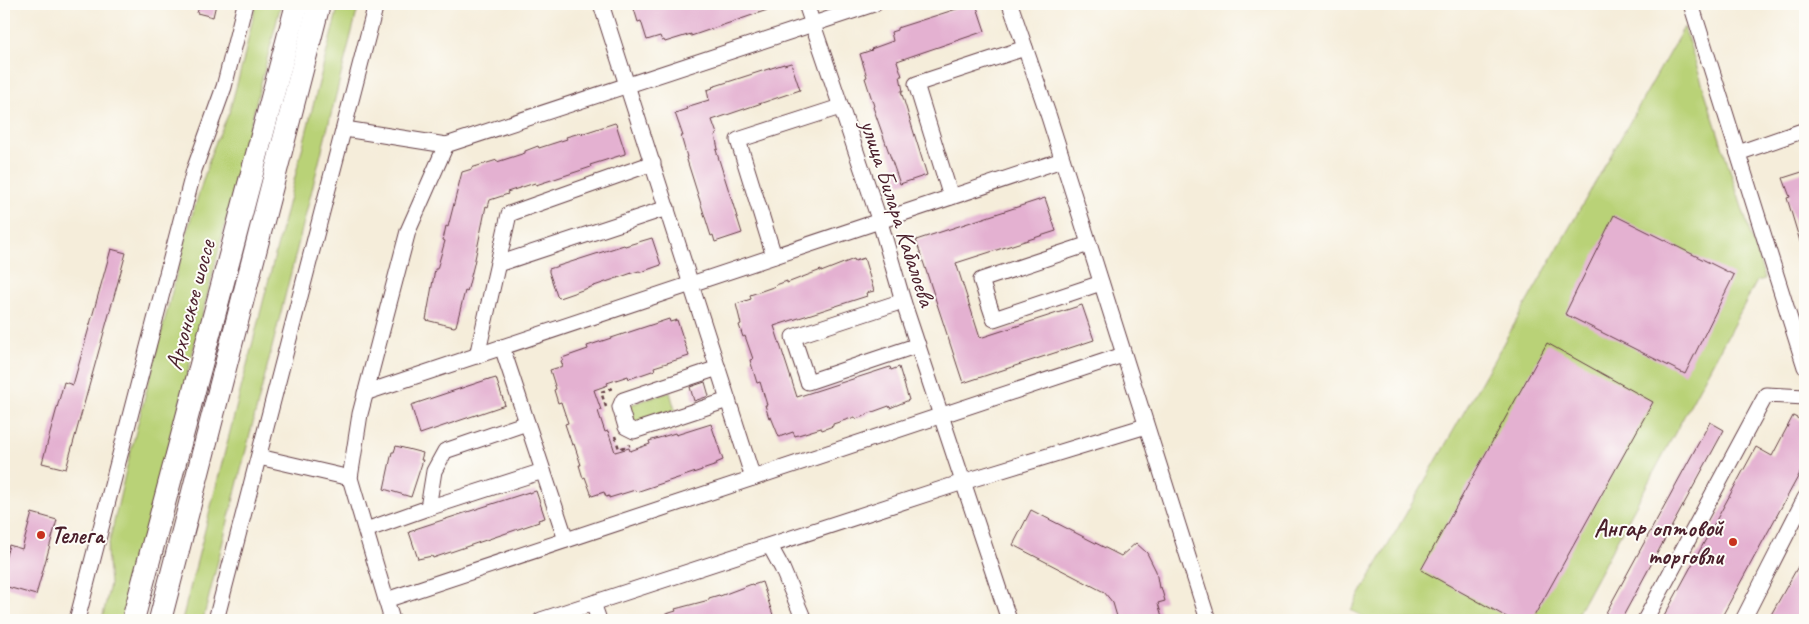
<svg xmlns="http://www.w3.org/2000/svg" width="1809" height="624" font-family="Caveat,sans-serif">
  <style>
    .green { fill: #b9d277; stroke: #827851 }
    .building { fill: #e4b1d1 }
    .lines { fill: none; stroke-linecap: round; stroke-linejoin: round }
    .minor-casing { stroke: #643e45; stroke-width: 17 }
    .highway-casing { stroke: #643e45; stroke-width: 24 }
    .path { stroke: #643e45; stroke-width: 2.5; stroke-dasharray: 4 4; stroke-linecap: butt }
    .minor { stroke: #fff; stroke-width: 15 }
    .highway { stroke: #fff; stroke-width: 22 }
    .poi-dot { fill: #c8321e; stroke: #fdfcf7; stroke-width: 2 }
    .labels { text-anchor: middle; dominant-baseline: central; stroke-width: 4; stroke-linejoin: round; paint-order: stroke }
    .street-label { font-size: 24px; fill: #4a1f2b; stroke: #fdfcf7 }
    .poi-label { font-size: 24px; font-weight: bold; fill: #4a1f2b; stroke: #fdfcf7; text-anchor: end }
  </style>
  <rect width="100%" height="100%" fill="#fdfcf7"/>
  <filter id="ink" filterUnits="userSpaceOnUse"><feTurbulence type="fractalNoise" baseFrequency=".02" numOctaves="2"/><feDisplacementMap in="SourceGraphic" scale="10" xChannelSelector="R" yChannelSelector="G"/><feConvolveMatrix kernelMatrix="1 2 1 2 8 2 1 2 1" color-interpolation-filters="sRGB"/></filter>
  <filter id="wash" filterUnits="userSpaceOnUse"><feTurbulence type="fractalNoise" baseFrequency=".0096" numOctaves="4" result="noise"/><feDisplacementMap in="SourceGraphic" scale="20" xChannelSelector="R" yChannelSelector="G"/><feGaussianBlur stdDeviation="1.12" result="paint"/><feColorMatrix in="noise" values="0 0 0 0 0 0 0 0 0 0 0 0 0 0 0 0 0 1.4 0 .05"/><feComposite in="paint" operator="in"/></filter>
  <g filter="url(#wash)">
    <rect width="100%" height="100%" fill="#f5edda"/>
    <g class="green">
      <path d="M256,4h25l-156,616h-23l8,-36 -3,-32 20,-86 63,-244 23,-74 16,-35 14,-51z"/>
      <path d="M339,4h20l-156,616h-21z"/>
      <path d="M1684,27l81,252 -8,2 -183,339h-205l-18,-10z"/>
      <path d="M670,392l5,18 -46,15 -6,-18z"/>
    </g>
    <g id="blocks">
      <g class="building">
        <path d="M200,4h16l-3,13 -16,-4z"/>
        <path d="M635,4h147v1l-91,31v-2l-26,8 -1,-2 -2,1 -2,-5 -13,4 -6,-19 -3,1 -4,-13 3,-1z"/>
        <path d="M976,4l9,27 -88,30 5,15h-2l3,15h-2l26,84 -27,9 -27,-77 1,-1 -9,-28 2,-1 -7,-23 12,-4 -1,-1 22,-8 -2,-9 6,-2v-2l72,-23v1z"/>
        <path d="M791,63l9,27 -88,30 5,14 -2,1 3,14 -2,1 26,83 -27,9 -2,-7 -2,1 -25,-79h1l-6,-21h2l-8,-23 12,-4 -1,-2 23,-7 -2,-10 6,-2 -1,-1 72,-23v1z"/>
        <path d="M615,123l1,1 9,28v2l-35,11 1,2 -6,2 -49,16 -1,-2 -28,9 1,2 -18,6 -2,7 -2,-1 -12,58 -7,28 -2,-1 -9,35 -2,1 -28,-7 9,-51h2l8,-28 -2,-1 3,-14 2,1 14,-55 10,-3 -1,-1 26,-8v2l28,-9v-2l13,-5 1,2 28,-9 -1,-2 14,-4 1,1z"/>
        <path d="M1805,171v77h-3l-15,-50 3,-1 -7,-19z"/>
        <path d="M1045,198l11,33 -100,32 24,75 102,-33 12,35 -131,43 -47,-143z"/>
        <path d="M1614,215l120,60 -49,99 -120,-60z"/>
        <path d="M652,238l9,27 -20,7 -2,-1 -7,2 -73,25 -2,-2 -8,-24v-3l75,-24 1,1z"/>
        <path d="M111,249l15,4 -60,216 -24,-6 22,-81 9,3z"/>
        <path d="M864,258l10,33 -8,2 1,3 -93,30 23,71 93,-30 1,3 8,-3 10,33 -19,8 -1,-2 -22,8v1l-11,4 -1,-2 -22,7v2l-11,4 -1,-2 -26,8 -2,-4 -14,5 -8,-20 -2,1 -4,-13h2l-7,-23 -3,1 -7,-23 3,-1 -8,-23 -2,1 -4,-12 2,-1 -5,-20 15,-5 -1,-4 26,-9v-1l11,-4v2l34,-13v2l33,-13 1,2z"/>
        <path d="M669,319l1,3 7,-2 12,36 -35,11 1,3 -26,9 -1,-3 -21,7 1,2 -14,5 7,20 -3,1 7,21 3,-1 7,21 14,-4 1,3 20,-7 -1,-3 26,-8 1,2 35,-11 12,36 -7,3 1,2 -81,27 -1,-2 -26,8v-2l-3,1 -2,-5 -12,4 -7,-19 -2,1 -4,-13h2l-7,-21 -2,1 -7,-21 3,-1 -7,-21 -3,1 -4,-13 2,-1 -6,-19 13,-4 -2,-5 2,-1 -1,-2 26,-9 -1,-3z"/>
        <path d="M1547,343l106,59 -121,218h-20l-91,-50z"/>
        <path d="M496,378l9,27 -85,29 -9,-29 78,-26v1z"/>
        <path d="M705,382l4,14 -15,5 -4,-14z"/>
        <path d="M1793,416l12,6v42l-85,156h-58l94,-173 16,9z"/>
        <path d="M1710,422l14,8 -103,190h-19z"/>
        <path d="M396,446l27,7 -2,7h2l-12,37 -27,-8 8,-37h2z"/>
        <path d="M536,491l9,27 -7,2 1,2 -106,36 -1,-2 -14,3 -9,-27 6,-2v-1l114,-37v1z"/>
        <path d="M1031,510l90,46 15,-13 11,10 9,18 3,17 2,-1 4,14 -7,2 5,17h-45l-5,-17 -9,-11 -91,-47z"/>
        <path d="M32,513l25,7 -21,75 -32,-9v-23l5,-18 13,4z"/>
        <path d="M1805,554v66h-37z"/>
        <path d="M762,582l11,33 -8,3v2h-112v-2l23,-7 -1,-2 34,-9v-2l10,-3 1,1 32,-12 1,1z"/>
      </g>
    </g>
  </g>
  <g filter="url(#ink)">
    <use href="#blocks" fill-opacity="0" stroke="#643e45" stroke-width="1"/>
    <g class="lines">
      <defs>
        <g id="minor">
          <path d="M601,4l152,474"/>
          <path d="M806,4l74,218 23,79 106,319"/>
          <path d="M1010,4l39,113 159,503"/>
          <path d="M1691,4l114,363"/>
          <path d="M345,129l101,16 428,-141"/>
          <path d="M1738,153l67,-23"/>
          <path d="M951,197l-35,-113 109,-36"/>
          <path d="M1089,244l-108,36 13,39 107,-36"/>
          <path d="M774,256l-36,-116 102,-33"/>
          <path d="M498,264l169,-56"/>
          <path d="M903,301l-110,36 15,45 110,-37"/>
          <path d="M502,347l64,193"/>
          <path d="M477,356l32,-142 144,-51"/>
          <path d="M718,368l-95,32 -3,7 6,20 8,4 94,-31"/>
          <path d="M365,393c232,-78 465,-154 697,-233"/>
          <path d="M527,423l-82,28 -11,20 -6,37 115,-37"/>
          <path d="M259,457l91,21"/>
          <path d="M366,530l62,-22"/>
          <path d="M770,546l12,22 22,52"/>
          <path d="M386,600l737,-245"/>
          <path d="M593,603l6,17"/>
          <path d="M77,620l117,-450 30,-83 21,-83"/>
          <path d="M216,620l160,-616"/>
          <path d="M392,620l-42,-142 10,-64 48,-183 38,-86"/>
          <path d="M541,620l422,-138 183,-56"/>
          <path d="M1645,620l121,-225 39,2"/>
          <path d="M1743,620l62,-122"/>
        </g>
        <g id="highway">
          <path d="M133,620l164,-616"/>
          <path d="M160,620l159,-616"/>
        </g>
      </defs>
      <use href="#minor" class="minor-casing"/>
      <use href="#highway" class="highway-casing"/>
      <g class="path">
        <path d="M606,407l-5,-15 15,-5"/>
        <path d="M615,436l4,13 11,-4"/>
      </g>
      <use href="#minor" class="minor"/>
      <use href="#highway" class="highway"/>
    </g>
  </g>
  <g class="poi-dot">
    <circle cx="41" cy="535" r="5"/>
    <circle cx="1733" cy="542" r="5"/>
  </g>
  <g class="labels">
    <g class="street-label">
      <text transform="translate(898 213) rotate(72)">улица Билара Кабалоева</text>
      <text transform="translate(190 305) rotate(-75)">Архонское шоссе</text>
    </g>
    <g class="poi-label">
      <text x="1723" y="528">Ангар оптовой<tspan x="1723" dy="28">торговли</tspan></text>
      <text x="51" y="535" text-anchor="start">Телега</text>
    </g>
  </g>
  <rect width="1809" height="624" fill="none" stroke="#fdfcf7" stroke-width="20"/>
</svg>
